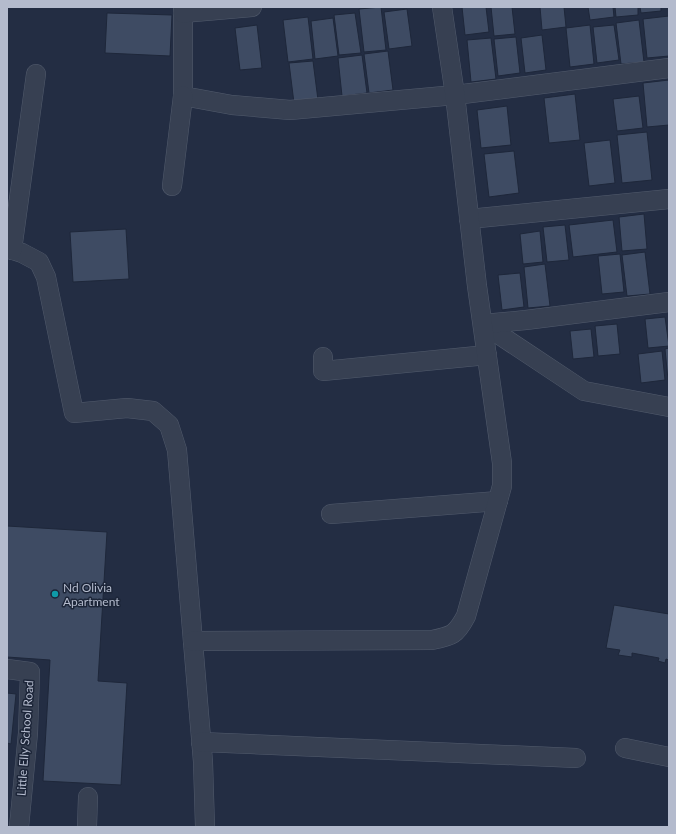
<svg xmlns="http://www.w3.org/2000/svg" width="676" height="834" font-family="Lato,sans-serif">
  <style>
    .building { fill: #3e4b63; stroke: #1e273a }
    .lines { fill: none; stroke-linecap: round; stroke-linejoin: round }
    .minor-casing { stroke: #525b6d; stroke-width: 20 }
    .minor { stroke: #374052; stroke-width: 19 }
    .culture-dot { fill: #0f9aa8; stroke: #1c2538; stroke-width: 1.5 }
    .labels { text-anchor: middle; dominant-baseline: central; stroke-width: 3; stroke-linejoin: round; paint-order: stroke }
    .poi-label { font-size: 12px; fill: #b4bbcd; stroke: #1c2538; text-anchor: start }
    .street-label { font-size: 12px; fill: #b4bbcd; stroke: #1c2538 }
  </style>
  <rect width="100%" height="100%" fill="#232d43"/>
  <g class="building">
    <path d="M381,7l5,43 -22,2 -5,-43z"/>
    <path d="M462,7h24l3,25 -24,3z"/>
    <path d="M491,7h21l3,27 -21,2z"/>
    <path d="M540,7h24l2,20 -24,3z"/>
    <path d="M588,7h25l1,10 -24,3z"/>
    <path d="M615,7h23v8l-22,2z"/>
    <path d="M640,7h21v4l-20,2z"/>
    <path d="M407,9l5,37 -23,3 -5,-37z"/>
    <path d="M107,13l65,2 -2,41 -65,-3z"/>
    <path d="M355,13l6,40 -22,2 -5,-40z"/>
    <path d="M669,16v40l-22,2 -4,-39z"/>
    <path d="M308,17l5,42 -25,3 -5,-42z"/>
    <path d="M333,18l5,38 -23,3 -4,-38z"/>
    <path d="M639,20l5,42 -23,2 -5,-41z"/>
    <path d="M257,25l5,43 -22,2 -5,-42z"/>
    <path d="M590,25l4,39 -24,3 -4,-39z"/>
    <path d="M614,25l5,35 -22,3 -4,-36z"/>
    <path d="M542,35l4,35 -21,3 -4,-35z"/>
    <path d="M516,37l4,36 -22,3 -4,-37z"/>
    <path d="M491,38l5,41 -25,3 -4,-42z"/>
    <path d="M388,51l5,39 -24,3 -5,-39z"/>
    <path d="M362,55l5,38 -25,3 -4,-38z"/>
    <path d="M313,61l5,39 -24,3 -5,-40z"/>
    <path d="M669,80v45l-22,2 -4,-44z"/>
    <path d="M575,94l5,46 -31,3 -5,-45z"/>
    <path d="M639,96l4,32 -26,3 -4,-32z"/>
    <path d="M507,106l4,39 -30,3 -4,-38z"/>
    <path d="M647,132l5,48 -30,3 -5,-48z"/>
    <path d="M610,140l5,43 -26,3 -5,-43z"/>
    <path d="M514,151l5,42 -30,4 -5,-43z"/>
    <path d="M644,214l3,35 -25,2 -3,-34z"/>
    <path d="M613,220l4,32 -44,5 -4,-32z"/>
    <path d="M565,225l4,35 -22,2 -4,-35z"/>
    <path d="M126,229l3,50 -56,3 -3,-50z"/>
    <path d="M540,231l3,31 -20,2 -3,-30z"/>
    <path d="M645,252l5,42 -23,2 -5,-41z"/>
    <path d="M620,254l4,38 -22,2 -4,-38z"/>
    <path d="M545,264l5,42 -22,2 -4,-41z"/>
    <path d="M520,273l4,34 -22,3 -4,-35z"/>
    <path d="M665,317l4,29 -21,2 -3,-29z"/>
    <path d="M617,324l3,30 -22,2 -3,-30z"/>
    <path d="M591,329l3,28 -21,2 -3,-28z"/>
    <path d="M669,348v32h-1l-3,-31z"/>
    <path d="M662,351l3,29 -24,3 -3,-29z"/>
    <path d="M7,526l100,6 -9,149 29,2 -6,102 -78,-4 7,-121 -43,-3z"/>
    <path d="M614,605l55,9v46l-3,-1 -1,4 -7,-2 1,-3 -27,-5v4l-14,-2 2,-5 -14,-2z"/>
    <path d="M7,693l9,1 -5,50 -4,-1z"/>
  </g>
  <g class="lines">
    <defs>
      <g id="minor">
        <path d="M183,7v89l49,9 58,5 165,-15 214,-27"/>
        <path d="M183,13l69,-6"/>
        <path d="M172,186l11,-90"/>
        <path d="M469,219l200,-20"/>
        <path d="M7,248l15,5 17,9 7,15 28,136 53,-5 26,3 16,14 8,25 26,312 2,65"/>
        <path d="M12,250l24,-176"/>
        <path d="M483,324l101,67 85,16"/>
        <path d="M483,324l43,-4 143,-18"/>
        <path d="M323,357v14l164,-16"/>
        <path d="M331,514l167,-13"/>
        <path d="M193,641l239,-1c20,-4 24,-5 34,-24l36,-130v-23l-25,-177 -22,-191 -13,-88"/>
        <path d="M7,669l23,3 -2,61 -9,94"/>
        <path d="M201,742l375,16"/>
        <path d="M625,748l44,9"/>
        <path d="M87,827l1,-30"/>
      </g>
    </defs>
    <use href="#minor" class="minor-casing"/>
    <use href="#minor" class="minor"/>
  </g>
  <circle class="culture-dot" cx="55" cy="594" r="4"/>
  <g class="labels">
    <g class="poi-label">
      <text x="63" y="587">Nd Olivia<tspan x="63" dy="14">Apartment</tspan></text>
    </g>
    <g class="street-label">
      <text transform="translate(25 738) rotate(-86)">Little Elly School Road</text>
    </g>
  </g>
  <rect width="676" height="834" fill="none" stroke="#b4bbcd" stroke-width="16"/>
</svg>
